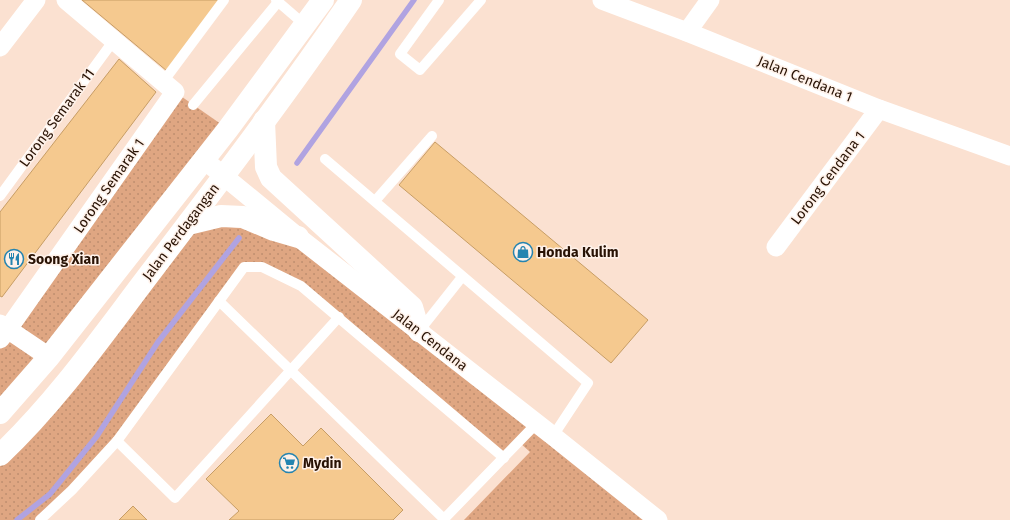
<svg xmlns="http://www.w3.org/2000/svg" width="1010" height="520" font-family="'Fira Sans',sans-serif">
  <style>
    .grass { fill: url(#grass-dots) }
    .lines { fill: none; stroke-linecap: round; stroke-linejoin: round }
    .stream { stroke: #b0a3e1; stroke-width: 5.5 }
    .building { fill: #f5c98f; stroke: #c79d65 }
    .lane { stroke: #fff; stroke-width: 10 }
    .street { stroke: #fff; stroke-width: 19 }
    .primary { stroke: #fff; stroke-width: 22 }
    .labels { text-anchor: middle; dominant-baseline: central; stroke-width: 3; stroke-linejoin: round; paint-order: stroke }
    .street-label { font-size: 14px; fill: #281204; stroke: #fef1e9 }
    .poi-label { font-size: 14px; font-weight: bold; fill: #281204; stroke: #fef1e9; text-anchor: start }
  </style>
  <defs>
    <pattern id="grass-dots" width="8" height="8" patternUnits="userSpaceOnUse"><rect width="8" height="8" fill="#dfa682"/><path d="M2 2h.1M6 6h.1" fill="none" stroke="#bf8e6f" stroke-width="1.8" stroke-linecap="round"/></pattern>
  </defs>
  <rect width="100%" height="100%" fill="#fbe1d1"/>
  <g class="grass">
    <path d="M175,92l53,37 -228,284v-74z"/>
    <path d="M188,224l86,6 384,290h-194l66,-68 -11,-10 -15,16 -203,-172 -39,-19h-18l-127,174 -78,79h-39v-65z"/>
  </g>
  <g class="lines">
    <g class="stream">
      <path d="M297,163l117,-163"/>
      <path d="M17,520l33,-26 47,-58 61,-94 81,-104"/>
    </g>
  </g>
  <g class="building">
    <path d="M82,0h139l-54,71z"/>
    <path d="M119,59l37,33 -154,205 -2,-1v-84z"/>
    <path d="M435,142l213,178 -37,43 -212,-178z"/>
    <path d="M271,414l32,32 18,-18 82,82 -10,10h-164l10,-9 -33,-32z"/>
    <path d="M133,506l14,14h-28z"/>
  </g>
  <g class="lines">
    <g class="lane">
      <path d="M276,0l29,25"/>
      <path d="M439,0l-39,54 20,16 61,-70"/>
      <path d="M163,82l61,-82"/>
      <path d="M193,105l85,-103"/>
      <path d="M325,159l263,224 -35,53"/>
      <path d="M0,196l114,-156"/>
      <path d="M375,201l57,-65"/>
      <path d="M219,301l225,218"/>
      <path d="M420,330l42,-53"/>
      <path d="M117,441l58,57 164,-181"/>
      <path d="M40,520l32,-30 45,-49 127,-174h18l39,19 203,172"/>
      <path d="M443,520l94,-97"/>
    </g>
    <g class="street">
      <path d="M602,0l85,32 192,77 131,47"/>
      <path d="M687,32l23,-32"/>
      <path d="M0,47l36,-47"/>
      <path d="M203,159l95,78 255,199 105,84"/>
      <path d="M776,247l103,-138"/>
      <path d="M0,324l49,33"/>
      <path d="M0,339l8,-10 167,-237 -109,-92"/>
    </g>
    <g class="primary">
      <path d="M264,121l2,46 5,11 141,129 7,24"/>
      <path d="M188,224l33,-8 22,1 31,13 24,7"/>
      <path d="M0,413l49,-56 179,-228 95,-129"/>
      <path d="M0,455c59,-56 105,-123 154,-187 67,-88 134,-176 197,-268"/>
    </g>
  </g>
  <defs>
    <symbol id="shop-ring" viewBox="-11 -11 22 22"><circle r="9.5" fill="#fef1e9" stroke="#2584b0" stroke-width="1.5"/><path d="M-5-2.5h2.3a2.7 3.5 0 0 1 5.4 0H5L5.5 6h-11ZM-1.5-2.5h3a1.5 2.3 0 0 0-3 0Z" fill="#2584b0"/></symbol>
    <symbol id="restaurant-ring" viewBox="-11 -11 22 22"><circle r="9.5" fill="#fef1e9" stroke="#2584b0" stroke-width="1.5"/><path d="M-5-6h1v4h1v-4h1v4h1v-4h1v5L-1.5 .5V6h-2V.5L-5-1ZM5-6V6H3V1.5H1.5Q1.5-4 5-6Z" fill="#2584b0"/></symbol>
    <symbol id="supermarket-ring" viewBox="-11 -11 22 22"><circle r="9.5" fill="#fef1e9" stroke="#2584b0" stroke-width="1.5"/><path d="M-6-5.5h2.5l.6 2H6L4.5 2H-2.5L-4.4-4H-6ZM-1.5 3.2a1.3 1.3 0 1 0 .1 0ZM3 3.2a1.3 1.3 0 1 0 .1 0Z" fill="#2584b0"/></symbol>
  </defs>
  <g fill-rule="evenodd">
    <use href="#shop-ring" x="512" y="241" width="22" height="22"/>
    <use href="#restaurant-ring" x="3" y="248" width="22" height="22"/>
    <use href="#supermarket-ring" x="278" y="452" width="22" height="22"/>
  </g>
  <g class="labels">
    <g class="street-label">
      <text transform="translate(805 79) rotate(22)">Jalan Cendana 1</text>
      <text transform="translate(57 118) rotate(-54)">Lorong Semarak 11</text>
      <text transform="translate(828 178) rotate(-53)">Lorong Cendana 1</text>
      <text transform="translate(109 186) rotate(-55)">Lorong Semarak 1</text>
      <text transform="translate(181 232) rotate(-53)">Jalan Perdagangan</text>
      <text transform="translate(430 340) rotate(38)">Jalan Cendana</text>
    </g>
    <g class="poi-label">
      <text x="537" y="252">Honda Kulim</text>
      <text x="28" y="259">Soong Xian</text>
      <text x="303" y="463">Mydin</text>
    </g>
  </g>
</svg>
